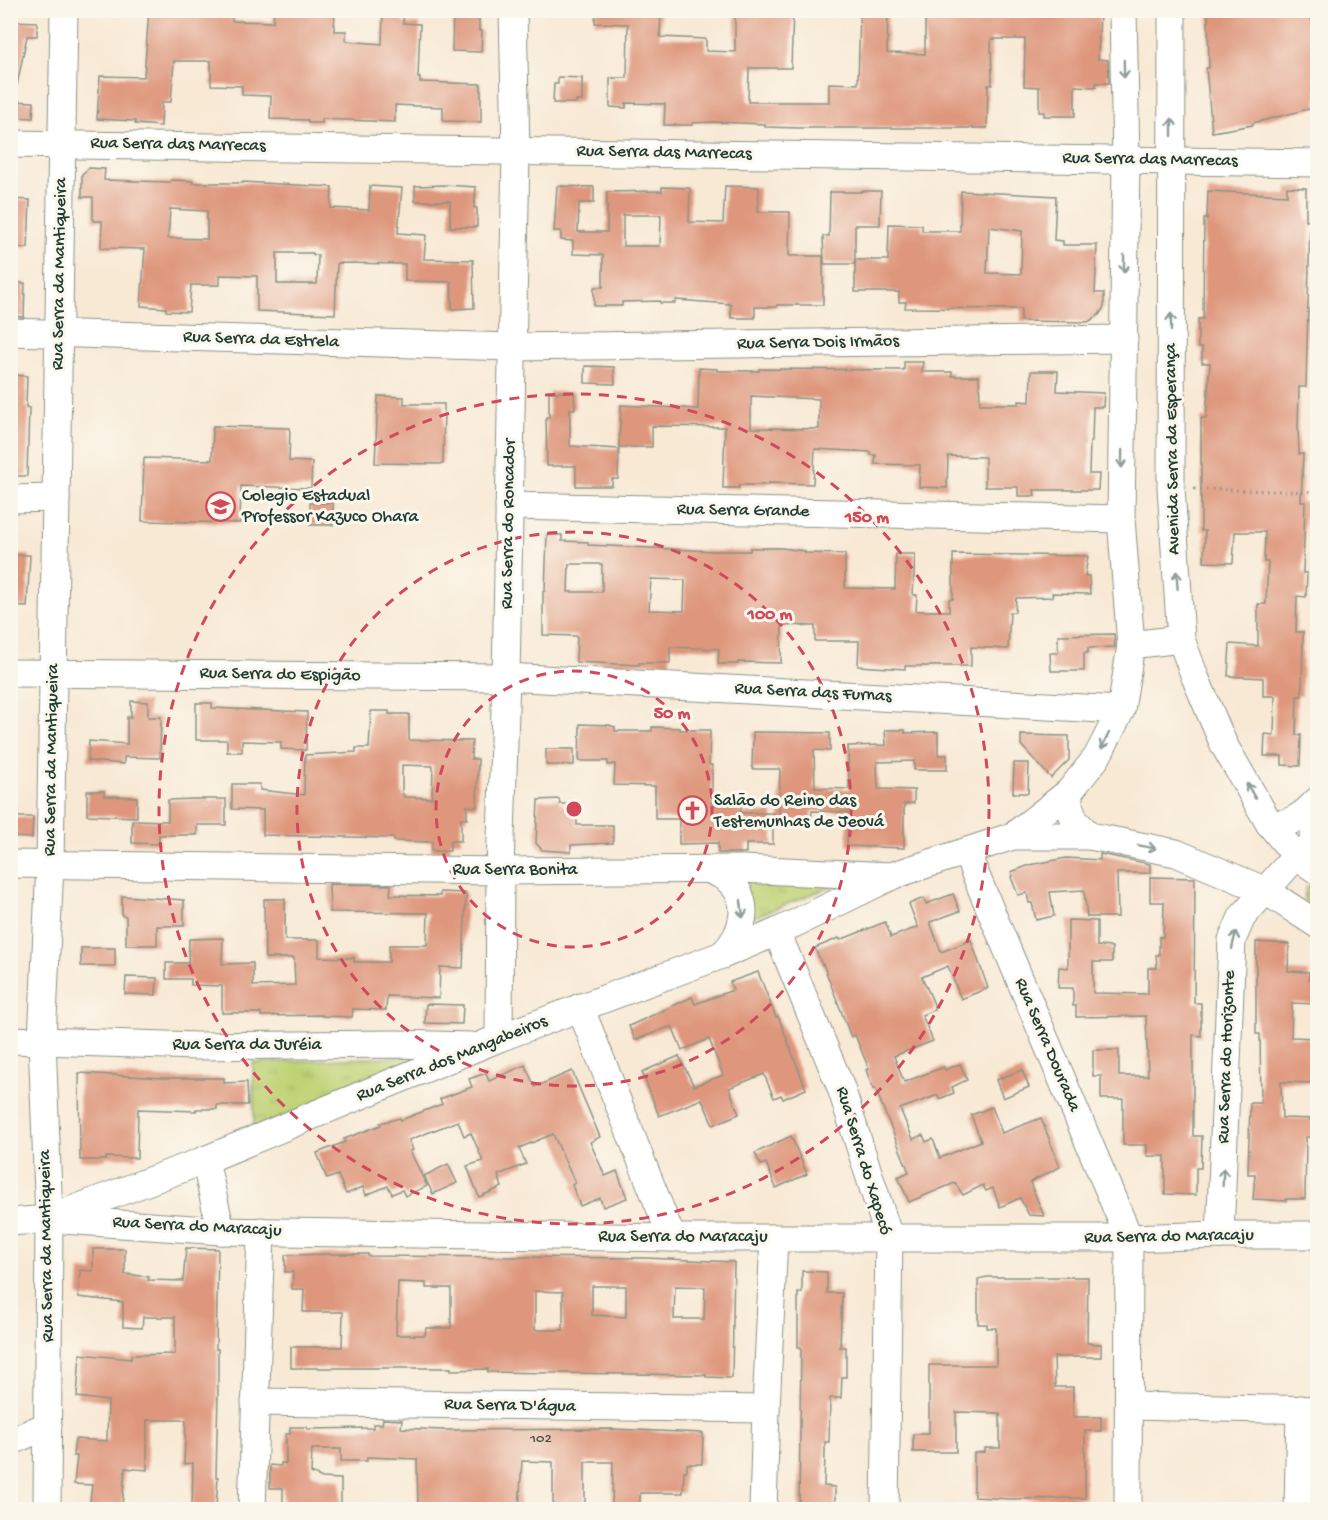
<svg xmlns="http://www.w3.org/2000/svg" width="1328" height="1520" font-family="'Gochi Hand',sans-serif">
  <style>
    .grass { fill: url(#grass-dots); stroke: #6f8854; stroke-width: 1.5 }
    .park { fill: url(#park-tufts); stroke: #6f8854; stroke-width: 1.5 }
    .building { fill: #de967c; fill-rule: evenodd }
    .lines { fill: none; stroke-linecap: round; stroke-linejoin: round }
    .minor-casing { stroke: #8c9384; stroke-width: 29 }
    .path { stroke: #8c9384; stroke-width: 3; stroke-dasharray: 1.5 4.5; stroke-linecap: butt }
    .minor { stroke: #fff; stroke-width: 27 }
    .oneway { stroke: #8f9e9a }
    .ring { fill: none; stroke: #d1495b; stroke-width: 3; stroke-dasharray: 10 8 }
    .labels { text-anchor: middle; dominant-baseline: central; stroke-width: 6; stroke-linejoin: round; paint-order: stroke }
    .number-label { font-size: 15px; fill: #4f5346 }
    .street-label { font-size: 18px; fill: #1f3d34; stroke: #fbf7ec }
    .poi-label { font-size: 18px; fill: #1f3d34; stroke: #fbf7ec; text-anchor: start }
    .centre { fill: #d1495b; stroke: #fbf7ec; stroke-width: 3 }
    .ring-label { font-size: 18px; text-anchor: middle; font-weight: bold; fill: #d1495b; stroke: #fbf7ec; stroke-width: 6; stroke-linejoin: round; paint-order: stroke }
  </style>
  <defs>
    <pattern id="grass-dots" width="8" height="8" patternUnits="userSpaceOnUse" patternTransform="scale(1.5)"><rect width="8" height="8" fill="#bfd275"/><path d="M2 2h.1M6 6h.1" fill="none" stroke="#a4b566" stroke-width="1.8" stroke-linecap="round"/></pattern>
    <pattern id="park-tufts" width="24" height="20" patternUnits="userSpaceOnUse" patternTransform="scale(1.5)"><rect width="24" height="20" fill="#bfd275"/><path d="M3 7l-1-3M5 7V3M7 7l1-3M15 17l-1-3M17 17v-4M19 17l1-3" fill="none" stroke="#a4b566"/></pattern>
  </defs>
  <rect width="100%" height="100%" fill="#fbf7ec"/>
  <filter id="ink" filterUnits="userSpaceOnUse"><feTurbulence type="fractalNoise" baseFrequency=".0167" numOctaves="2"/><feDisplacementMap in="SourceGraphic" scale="12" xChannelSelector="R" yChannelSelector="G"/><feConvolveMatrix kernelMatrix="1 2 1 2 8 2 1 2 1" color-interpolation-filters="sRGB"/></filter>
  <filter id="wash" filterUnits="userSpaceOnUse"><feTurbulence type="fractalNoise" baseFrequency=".008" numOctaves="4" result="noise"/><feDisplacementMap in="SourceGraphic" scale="24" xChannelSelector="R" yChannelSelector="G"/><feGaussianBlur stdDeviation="1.35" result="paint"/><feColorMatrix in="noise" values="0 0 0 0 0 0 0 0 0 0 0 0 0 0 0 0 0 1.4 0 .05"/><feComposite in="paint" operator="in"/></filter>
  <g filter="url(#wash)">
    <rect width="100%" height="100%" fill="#f8e9d5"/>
    <path class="grass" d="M1315,884l2,2v23l-13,-9 2,-12z"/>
    <g class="park">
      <path d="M743,881l97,2 -91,36z"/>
      <path d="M437,1055l-183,74 -1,-66z"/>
    </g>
    <g id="blocks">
      <g class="building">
        <path d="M149,10h83v11l41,1 1,-12h61l-1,21h12v10l36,3 1,-34h21l-1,13 17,1 -2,54h2v4l61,2v38l-38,-1v-14l-48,-2v17l-73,-3v4h-14v-3l-38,-1 1,-23 -29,-1v-9l-31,-1v-24h-37l-3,41h-9l-1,24 -26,-2v-3l-38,-2 3,-43 44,1z"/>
        <path d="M453,10h26v21h3l-1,21 -29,-1z"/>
        <path d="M596,10h65l-1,27 46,2v12l29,1v-38h25v-4l33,1 -2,57h-42l-1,34h81v-19l29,1 2,-73 28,1 -1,41 38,1v-40l66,-1v2l109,-2 -2,46 10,1 1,23h-13v4l-21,-1v30h-31v-4h-5v-25l-15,-1 1,-47h-34l1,46h-4l-1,43h-188l-34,-1v-3l-52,-2 -21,1v2h-28l1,-21 -39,-1v5l-16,-1v-29h17l1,-54 -33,-1z"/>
        <path d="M1238,10h70l9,26v71l-64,16v2l-41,7 -6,-64h3l-1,-56 31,1z"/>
        <path d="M10,21l27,1v14h-10l-10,49 -7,-1z"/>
        <path d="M558,77l24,1v23h-6v2h-23l1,-19h4z"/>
        <path d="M10,101l24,1 -1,16 -23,-1z"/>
        <path d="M89,168l16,1 -1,11 66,2 1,-2 22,1v2h50v-1l89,5 -1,21 38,2 1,-24 32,2 -4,45 28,2 -2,24 49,1 1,48 -22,1 -1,-27 -46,-1v-17l-68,-1 -2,51 -78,-3v-35l-37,-1v10h-29l-2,27 -23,-1v-3l-25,-2 4,-57 -44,-1 1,-27h-9v-24h-11v-23zM170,209l37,2v28l-39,-1zM277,253h36v2h5l-1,29h-40z"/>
        <path d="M445,185l31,2 -2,21h3v19h-27v-26h-35v-15z"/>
        <path d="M557,186l37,1v16h-15l-1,29h29v-40l55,-1v-4l28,1 -1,34 34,1 2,-37 34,1 -1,25h32l-1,44h34v49h-46v2h-22v11h-24v-14l-55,-4 -1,3h-15v-2l-38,1v4h-28v-19h9v-32l-30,-1v-13l-12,-1v-9h-7zM623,215h38l-1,31h-37z"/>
        <path d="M1287,187l19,1v33h4l-4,166h-7l-1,41 1,26h4l-2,48h4l-2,71h4l-1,24 -9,-1 -1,36h7l-1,64h-5l-1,39h5l-1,31 -18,-1v-9h-18l1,-22 9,1 1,-39h-12v-18l-35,-2 2,-32 28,2v-42h8l2,-42h-4l1,-30h-30l-2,31 -29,-1 1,-31h-4v-113h5l4,-55h-8v-15h-4v-29h5l1,-100h3l1,-28 79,4z"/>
        <path d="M861,191h20l-1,34h-25v39h-31l-1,-28h6l1,-44h31z"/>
        <path d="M961,191l95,5 -2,44 9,1v4h34l-2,48h9v14l-5,8 -11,7 -67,-1v-12l-116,-1 1,-6h-7v-10h-44v-32h33l1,-36 33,1v6h38zM989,227l33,4 -1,43 -34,-1z"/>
        <path d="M10,199l20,1 -2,48 -18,-1z"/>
        <path d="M10,283h15l-1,34 -14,-1z"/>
        <path d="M904,362h19l-1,10h30v4h27l1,28h39v-3l11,1 1,-31h27l-1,20 47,2 -1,14h-10l-1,35h-2l-1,32h10l-1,16h-64l1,6h-17v-9h-33v-30l-37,-1 -1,32 -28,-1 1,-22 -45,-1 1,-9h-5v-3l-56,-3 -2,35 -45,-1v2h-29v3h-16l2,-61 -73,-1v21h-33l2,-42 77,4 1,-41 18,1v2h42v-2l145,1zM751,396l68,3v30l-68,-1z"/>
        <path d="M585,366l29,1 1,17 -30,-1z"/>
        <path d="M12,375l15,1 -1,31 3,1 -2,68h-17v-94z"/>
        <path d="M549,392h25l1,17h-5v37l49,3 -1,30h-6v7h-36v-20h-29l-1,-49h3z"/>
        <path d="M378,396l26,1v7h40l-1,60 -68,-1z"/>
        <path d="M213,426l77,2 -1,33 23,1 -1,26 -70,-2 -1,37 -98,-2 2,-63 68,2z"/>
        <rect x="310" y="503" width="23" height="22"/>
        <path d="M547,535h15v6l26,1v3l125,6h37v-3h31l24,3v2l40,1v34l50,1 1,-35h19l-2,41h4l-1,16h33v-12h4v-45l135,2 -3,20h4l1,18 -38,-1 1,4 -37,1 -1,14h-5l-2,37 -37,-2v19h-66v3l-47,-3 1,-25h-44v-15l-33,-1 -1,38 -43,-1v2h-20l1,-15 -49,-2v16h-31v2l-63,-3 1,-26 -34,-1v-44h2zM569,564h33v28h-34zM651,579l34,1 -1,31 -35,-1z"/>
        <path d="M15,555h15l-3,52 -17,-1v-47h5z"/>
        <path d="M1114,634l1,13 -27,1v5h-4v18h-33l-1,-18h8v-18z"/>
        <path d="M131,701l17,1v15h13l-1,41 -36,-1v7l-36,-3 1,-20 38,3v-27l4,1z"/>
        <path d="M196,703h16v5l95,4 -1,38 -25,-1v-7l-39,-1v11h-15v-11l-1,-1h-30z"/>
        <path d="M371,711h18v3h20v26l63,1 -1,18h7l-1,48 -10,-1v13l-6,-1v23h-11v10h-19l1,-9 -38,-1v-3l-131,-3v-25l-31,-1v-25h28v6l44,5 1,-40 51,-3v-4h13zM402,765l31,1 -1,32 -28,-1v-2l-2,-1z"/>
        <path d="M580,724l29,1 6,2v4h37v-4l28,1v2h30l-1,35h3v40h29v8h32v31h-27v9h-28v-10l-39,1v-25h-24v-33l-41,-1 1,-21 -7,1v-4h-29z"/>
        <path d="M885,730h20v3l33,-1v23h9v15h-33v-9l-37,1 1,27 36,1v13l-10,1v44l-57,-2 1,-34 -36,-1 -1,10h-32l1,-52h-28l1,-37 77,1v18l-16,-1 1,38 34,1 -1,-43 38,-1z"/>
        <path d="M1021,735l48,1v24l-18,18 -30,-33z"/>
        <rect x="546" y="749" width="28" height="16"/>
        <path d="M1014,763h15l-1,30h-15z"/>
        <path d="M87,791h17v5l33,1v20l-50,-2z"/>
        <path d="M194,799h32v26h-29v10h-38v9l-27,-1v-23l36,1v-21z"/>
        <path d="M559,799l1,5h16l1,21h36v18l-42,2v7l-29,-2 -6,-7 2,-43z"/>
        <path d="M10,817h23l-1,21 -22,-1z"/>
        <path d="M1100,854l50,10v9h-33l1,44h-31l-3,-27 -34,2 4,24 -18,4 -4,-17h-3l-2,-10 -9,2 -7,-18 2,-1 -2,-4 19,-7 36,-7 34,2z"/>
        <path d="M1150,877l45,1 -1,125h7v33l-8,-1v101h9l-1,32h-5v27l-31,-1v-38h-18v-11h-24v-46h-22v-23h-8v-26h26v26h29l-2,-60 -70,1v-11h-3v-18h-15l1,-21 9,1v-48l29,1v25l15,1v15h-19v31l55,1v-26h9l-1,-13h3v-18h4l1,-35h-14z"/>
        <path d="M329,884l62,1 -1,10 50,1v-4l26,1 -3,75 -23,-1 -1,31 -52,-2 -1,14 -33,-1 -1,8 -30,-1v-1l-61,1v-3h-39v-27l-31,-1v-6h-25v-16h22l1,-24 34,-1 -1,26 31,-1v23l42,-1 -1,-27h-29l-1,-59h21v41h34v17l35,1v4h35v-17h38l1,-32 -98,-1z"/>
        <path d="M953,894l7,17 -30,11 11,30 30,-12 17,48 -27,11 -13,-33 -26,11 12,27v6l-12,5 11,26 -39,15 10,26 40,-15 1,3 15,-6 7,16 -15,7 2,6 -15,6 -1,-4 -38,14 13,30 10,-4 3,7 7,-3 7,19 41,-17 -10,-26 21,-8 10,26 39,-15 19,49 -30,15 14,34 -15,-1 -9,-17 -20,9 -7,-19 -7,3 -3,-6 -20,10 -8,-12 -46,19 -11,-25 11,-5 -34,-84 -2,1 -7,-19 3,-1 -14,-34 -4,2 -28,-73 -1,1 -7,-17 24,-10 1,2 45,-18 6,15 27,-10 -9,-23 15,-6 2,6z"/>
        <path d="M122,896l62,4v26h-27v19h-31v-29h-4z"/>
        <path d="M1256,942l33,2 -1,27 21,1v7h8v25l-25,-1 -1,34 26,1v45l-36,-1 1,36 35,1v18h-11l-1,62h-19v2l-33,-2 2,-25h-7l2,-71h11l-1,-69h-4z"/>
        <rect x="81" y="948" width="34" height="18"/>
        <path d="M758,972l18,45 2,-1 28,73 -23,10 -2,-4 -7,3 -10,-24 -35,14 10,26 -26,11 -11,-26 -43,17 -17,-44 37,-16 15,30 29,-11 -14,-36 -27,11 -10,-24 -37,14 -6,-14 63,-29 3,7 38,-14 -3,-8z"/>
        <path d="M126,977l31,1 -1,17 -31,-1z"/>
        <path d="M426,1004l37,1 -1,19 -37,-1z"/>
        <path d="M525,1065l10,22 37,-16 28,66 -10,5 15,34 12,-5 10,27 -24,9 -3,-9 -20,8 -8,-21 3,-2 -22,-49 -34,14 7,16 -28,11 4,12 -23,10 -12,-31 16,-5 -12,-28 -7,3 -6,-15 -49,19 4,10 -3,1 17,35 -22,10 -3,-6 -10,4 -4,-8 -22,9 -3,-8 -17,7 -8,-19 -11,4 -10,-26 28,-11 -1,-3 37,-14 -1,-2 20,-5 1,2 41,-16 -2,-5 32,-12 -3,-8 17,-6 3,8z"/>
        <path d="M1022,1070l7,17 -26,11 -7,-18z"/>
        <path d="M79,1073l85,5h60v5l23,-1 1,23h-31v4h-21v2l-58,-2 -1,49 -31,-1v3h-26z"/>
        <path d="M791,1136l16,38 -31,14 -10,-25 -5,2 -6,-12z"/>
        <path d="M448,1164l9,19 -24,11 -9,-18z"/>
        <path d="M186,1248l32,1 -2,100h2v43l-2,85h2l-2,32h-24l1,-46 -9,1 2,-44h-39v50l-22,-2 -3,40 -33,1 3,-24 -18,-1 3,-28h-4l2,-17 32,2 1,-40 -31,-4 3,-43 51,5v-4l44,-1v-37h-32l-1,11 -19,-1v-25l-45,-5 2,-27 13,1v-22h32v25l24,3 -1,3 35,1z"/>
        <path d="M343,1254h25v2l278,2 88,4 -2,116 -26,-1v-2l-218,-3v-3l-37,1v-2h-160v-21h51l1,-35h-40l1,-23h-12l1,-17h-8v-17zM398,1282l28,1v5h25v40h-25l-1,7h-29zM592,1286h34v31l-34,-2zM675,1286l30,1 -1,32h-30zM535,1291l28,1v38h-28z"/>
        <path d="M802,1271l25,1v21h15l-2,54h6v30h-4l-1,21h-11l-1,44h-4v11l-1,33 11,1v21l-19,-1v2h-15v-2h-2l2,-160h-3v-54h4z"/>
        <path d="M987,1277h101l-1,66 14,1v13h-47l1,30h18v30h28v14h-16v67l-75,1 -36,-2v-44l11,-1v-4h15v-35l-44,-1v40h-43v-18h16v-69h67v-37h-9v-4h-9v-45z"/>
        <path d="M383,1419l19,1 -1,8 41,2 170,-1 91,4 -1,31h-15v7h-3l-1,22h-43v16h-28l1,-47h-28v47h-32v-47l-31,-1 -3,48h-101l-1,-50 -50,-2v4h-26v-12h-29l-1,24 11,5 19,1v30h-58v-21h-13v-23l11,1v-3h5v-29h4v-7h17v2l64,-1h2v-4h9z"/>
      </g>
    </g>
  </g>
  <g filter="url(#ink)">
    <use href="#blocks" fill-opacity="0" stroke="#8c9384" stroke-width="1.5"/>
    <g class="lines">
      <defs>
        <g id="minor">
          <path d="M1172,10l-1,478 10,151 14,38 29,68 45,78 27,33 22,15"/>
          <path d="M10,144l1308,19"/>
          <path d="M10,332l502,15 612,-8"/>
          <path d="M10,499l46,-1"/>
          <path d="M509,506l612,13"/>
          <path d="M1131,645l50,-6"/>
          <path d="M10,673l496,4 615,33"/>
          <path d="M1269,823c20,4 35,-8 49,-23"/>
          <path d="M1013,836l56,-44"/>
          <path d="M1090,836l-15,-15 -6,-16v-13l28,-35 24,-47 10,-65 -10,-126 5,-359 -3,-150"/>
          <path d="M966,852l163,386 -1,272"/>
          <path d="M10,864l490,7 242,-2 149,7 122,-40h77l86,17 90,38 52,34"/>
          <path d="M710,870c5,3 13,5 17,9 27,22 16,56 -5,76"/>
          <path d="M777,932l64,156 48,149 -4,273"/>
          <path d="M580,1007l92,231"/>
          <path d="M499,1038l1,-167 6,-194 10,-526 -3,-141"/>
          <path d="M10,1040l187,6 199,-2 75,2"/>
          <path d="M205,1160l16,71"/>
          <path d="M56,1216l149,-56 294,-122 223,-83 55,-23 113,-55"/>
          <path d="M10,1222l39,-3 172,12 451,7h457l91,-3h98"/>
          <path d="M1220,1235l12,-295 10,-23 54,-61 15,-6 7,-37"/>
          <path d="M255,1402l511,7"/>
          <path d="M1129,1406l189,4"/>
          <path d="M10,1442l38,-17"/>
          <path d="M47,1510l2,-291 -7,-179 8,-176 14,-854"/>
          <path d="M252,1510l9,-279"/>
          <path d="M763,1510l3,-101 8,-171"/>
          <path d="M1298,1510l2,-101"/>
        </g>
      </defs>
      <use href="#minor" class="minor-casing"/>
      <path class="path" d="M1194,489l124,3"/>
      <use href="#minor" class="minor"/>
    </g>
    <defs><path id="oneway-shaft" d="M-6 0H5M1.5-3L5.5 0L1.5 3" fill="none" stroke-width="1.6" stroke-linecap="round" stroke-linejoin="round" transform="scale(1.5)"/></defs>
    <g class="oneway">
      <use href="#oneway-shaft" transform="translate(1124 69) rotate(89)"/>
      <use href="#oneway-shaft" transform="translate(1172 127) rotate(-90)"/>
      <use href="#oneway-shaft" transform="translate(1124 264) rotate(91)"/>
      <use href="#oneway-shaft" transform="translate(1171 322) rotate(-90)"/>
      <use href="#oneway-shaft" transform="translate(1122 459) rotate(91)"/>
      <use href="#oneway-shaft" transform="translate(1177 580) rotate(-94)"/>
      <use href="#oneway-shaft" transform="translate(1105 741) rotate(116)"/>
      <use href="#oneway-shaft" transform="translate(1251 791) rotate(-120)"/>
      <use href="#oneway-shaft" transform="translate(1147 847) rotate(11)"/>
      <use href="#oneway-shaft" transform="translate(742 909) rotate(83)"/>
      <use href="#oneway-shaft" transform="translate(1234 940) rotate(-77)"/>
      <use href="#oneway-shaft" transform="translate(1223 1177) rotate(-88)"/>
    </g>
  </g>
  <g class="ring">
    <circle cx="574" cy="809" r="138"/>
    <circle cx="574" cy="809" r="277"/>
    <circle cx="574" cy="809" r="415"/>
  </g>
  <defs>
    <symbol id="school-ring" viewBox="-11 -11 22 22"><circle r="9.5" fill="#fbf7ec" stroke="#d1495b" stroke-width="1.5"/><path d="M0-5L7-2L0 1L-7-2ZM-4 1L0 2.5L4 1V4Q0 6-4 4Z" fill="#d1495b"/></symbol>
    <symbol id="church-ring" viewBox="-11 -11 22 22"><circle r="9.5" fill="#fbf7ec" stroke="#d1495b" stroke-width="1.5"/><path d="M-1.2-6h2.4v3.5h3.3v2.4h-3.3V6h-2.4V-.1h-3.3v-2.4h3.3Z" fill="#d1495b"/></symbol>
  </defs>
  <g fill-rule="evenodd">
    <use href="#school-ring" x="204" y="490" width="33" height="33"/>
    <use href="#church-ring" x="676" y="794" width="33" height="33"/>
  </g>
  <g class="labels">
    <g class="number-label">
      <text x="541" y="1439">102</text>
    </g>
    <g class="street-label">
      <text transform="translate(178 145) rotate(1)">Rua Serra das Marrecas</text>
      <text transform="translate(664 153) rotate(1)">Rua Serra das Marrecas</text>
      <text transform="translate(1150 160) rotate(1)">Rua Serra das Marrecas</text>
      <text transform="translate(60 274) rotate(-89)">Rua Serra da Mantiqueira</text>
      <text transform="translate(261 340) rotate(2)">Rua Serra da Estrela</text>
      <text transform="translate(818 343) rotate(-1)">Rua Serra Dois Irmãos</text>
      <text transform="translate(1173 449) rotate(-91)">Avenida Serra da Esperança</text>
      <text transform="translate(743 511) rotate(1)">Rua Serra Grande</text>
      <text transform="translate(509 524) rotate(-89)">Rua Serra do Roncador</text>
      <text transform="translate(280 675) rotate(1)">Rua Serra do Espigão</text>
      <text transform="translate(813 693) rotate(3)">Rua Serra das Furnas</text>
      <text transform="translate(52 760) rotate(-89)">Rua Serra da Mantiqueira</text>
      <text x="515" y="870">Rua Serra Bonita</text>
      <text x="247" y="1045">Rua Serra da Juréia</text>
      <text transform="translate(1047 1045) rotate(67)">Rua Serra Dourada</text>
      <text transform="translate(1227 1057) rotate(-88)">Rua Serra do Horizonte</text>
      <text transform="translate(452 1059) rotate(-22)">Rua Serra dos Mangabeiros</text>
      <text transform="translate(863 1161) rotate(73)">Rua Serra do Xapecó</text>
      <text transform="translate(197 1227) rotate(3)">Rua Serra do Maracaju</text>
      <text x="683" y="1237">Rua Serra do Maracaju</text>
      <text transform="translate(1169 1237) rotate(-1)">Rua Serra do Maracaju</text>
      <text transform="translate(47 1246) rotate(-91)">Rua Serra da Mantiqueira</text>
      <text transform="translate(510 1406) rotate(1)">Rua Serra D'água</text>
    </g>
    <g class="poi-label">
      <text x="242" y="496">Colegio Estadual<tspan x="242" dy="21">Professor Kazuco Ohara</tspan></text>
      <text x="714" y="801">Salão do Reino das<tspan x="714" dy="21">Testemunhas de Jeová</tspan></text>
    </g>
  </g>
  <circle cx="574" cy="809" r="9" class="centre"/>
  <g class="ring-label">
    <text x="867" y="522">150 m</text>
    <text x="770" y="619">100 m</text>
    <text x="672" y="718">50 m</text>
  </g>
  <rect width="1328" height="1520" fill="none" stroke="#fbf7ec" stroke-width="36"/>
</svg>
